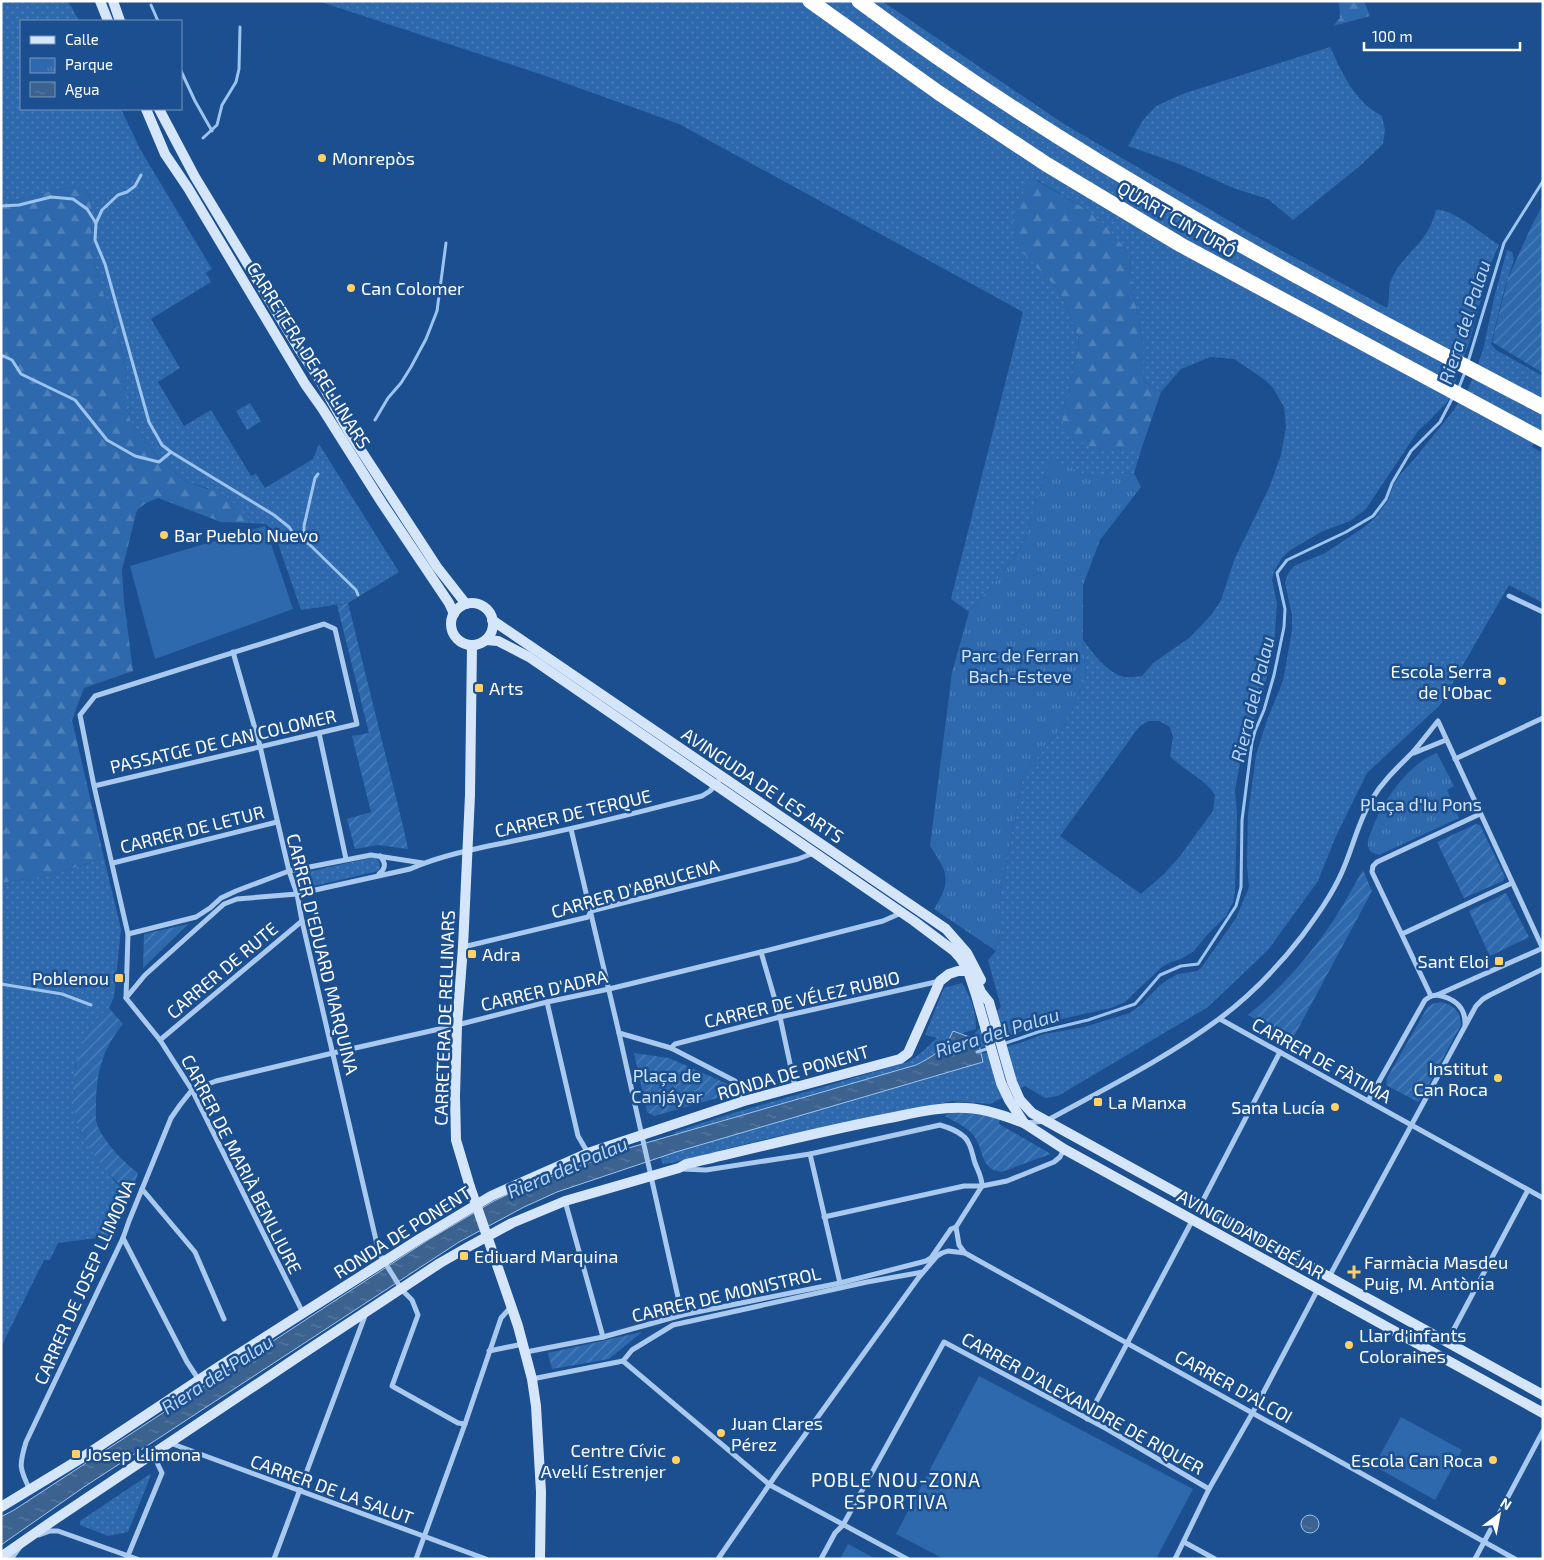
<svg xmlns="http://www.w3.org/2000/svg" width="1544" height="1560" font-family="'Exo 2',sans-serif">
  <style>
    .grass { fill: url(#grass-dots); fill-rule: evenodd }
    .forest { fill: url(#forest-firs) }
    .park { fill: url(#park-tufts) }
    .garden { fill: url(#garden-furrows) }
    .pitch { fill: #2e69ad }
    .water { fill: url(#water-ripples); stroke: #9cc4f0 }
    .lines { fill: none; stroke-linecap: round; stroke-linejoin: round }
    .stream { stroke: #9cc4f0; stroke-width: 3 }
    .street { stroke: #a9c9ee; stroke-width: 5 }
    .secondary { stroke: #d6e6fa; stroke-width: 10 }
    .highway { stroke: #fff; stroke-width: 15 }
    .secondary-bridge { stroke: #d6e6fa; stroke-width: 10 }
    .poi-dot { fill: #ffd166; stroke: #1b4f8f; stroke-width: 2 }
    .labels { text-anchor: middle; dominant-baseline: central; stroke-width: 5; stroke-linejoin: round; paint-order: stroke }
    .poi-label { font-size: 18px; fill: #fff; stroke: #1b4f8f; text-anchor: start }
    .street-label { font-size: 18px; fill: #fff; stroke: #1b4f8f }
    .park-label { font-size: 18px; fill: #cfe3fa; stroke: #1b4f8f }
    .water-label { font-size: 19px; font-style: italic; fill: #b5d3f5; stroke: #1b4f8f }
    .neighbourhood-label { font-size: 19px; letter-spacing: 1px; fill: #fff; stroke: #1b4f8f }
  </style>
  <defs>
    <pattern id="grass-dots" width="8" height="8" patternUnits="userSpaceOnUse" patternTransform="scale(1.25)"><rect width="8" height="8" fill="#2e69ad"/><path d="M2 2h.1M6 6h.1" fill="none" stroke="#4d80b9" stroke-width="1.8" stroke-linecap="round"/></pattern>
    <pattern id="forest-firs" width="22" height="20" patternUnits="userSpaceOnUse" patternTransform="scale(1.25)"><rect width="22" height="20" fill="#2e69ad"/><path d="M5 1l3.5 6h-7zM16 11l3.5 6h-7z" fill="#4d80b9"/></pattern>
    <pattern id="park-tufts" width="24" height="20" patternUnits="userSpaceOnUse" patternTransform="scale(1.25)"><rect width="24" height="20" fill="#2e69ad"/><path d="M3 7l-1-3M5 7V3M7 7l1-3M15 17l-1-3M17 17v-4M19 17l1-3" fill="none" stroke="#4d80b9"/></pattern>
    <pattern id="garden-furrows" width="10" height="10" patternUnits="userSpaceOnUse" patternTransform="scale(1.25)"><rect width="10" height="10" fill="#2e69ad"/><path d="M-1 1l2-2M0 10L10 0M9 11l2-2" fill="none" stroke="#4d80b9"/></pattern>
    <pattern id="water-ripples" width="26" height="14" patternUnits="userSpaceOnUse" patternTransform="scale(1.25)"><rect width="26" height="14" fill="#3c6290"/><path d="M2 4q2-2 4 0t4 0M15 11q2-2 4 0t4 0" fill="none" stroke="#597aa1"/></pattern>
  </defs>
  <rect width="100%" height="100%" fill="#1b4f8f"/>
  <g class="grass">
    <path d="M1,1h66l4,5 8,15h-58v88h100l19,40 72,120 -6,4 5,9 -60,37 29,49 -22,14 26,44 27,-16 40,66 5,-2 9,14 48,-29 6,-15 80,128 -51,31 -47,7 -27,-78 -8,-8 -17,-1 -1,-5 -41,-30 -22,-7 -28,-25 -26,-34 -4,-13v-30l-3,-21 -9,-33 -13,-35 -8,-30 -3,-24 1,-22 -1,-15 -9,-11 -14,-1 -67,17z"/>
    <path d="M318,1h564l182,123 191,112 132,72c4,-10 0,-21 5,-30 13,-27 36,-34 44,-68 15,-3 50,27 63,35l-8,18 -22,80 -11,29 -7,26 -22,23 -11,10 -52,78 -16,12 -29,11 -32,19 -7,7 -8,13 -2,9 5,23 -3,45 -13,52 -18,47 -8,43 2,25 -2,78 -2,9 -7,14 -19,19 -13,16 -13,8 -10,3 -9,5 -37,35 -14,6 -72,16 -59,24 -2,-8 -7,-3 30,-30 -13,-47 8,-9 4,-18v-37l23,-121 45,-55 18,-44 -3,-36c10,13 25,34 42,37 5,1 12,-1 17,-1l11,-13 36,-25 8,-8 15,-16 9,-14 14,-42 34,-70 12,-33 5,-28 -2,-20 -11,-19 -8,-8 -31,-21 -24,-2 -29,12 -20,23 -18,-11v-40l-11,-54 -2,-23 -6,-17 -20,-23 -20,-16 -47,-28 -3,84 24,25 9,19 12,31 -10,54 -8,21 38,36h42l-7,23c-14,1 -30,4 -44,3 -11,-1 -29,-12 -39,-19l-30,91 -25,33 -27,31 -18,-13 72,-287 -344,-188 -136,-49zM1148,721h11l11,6 3,10 -3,19c14,15 34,22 45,39l-2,16 -33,45 -16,18 -23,20 -81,-58 79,-109z"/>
    <path d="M1330,47c9,19 19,42 35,57 5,5 11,8 17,12l3,14 -2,14 -22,21 -68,55 -25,-21 -32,-10 -57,-25 -51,-18 15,-26 13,-14 29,-13z"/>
    <path d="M1507,250l5,2 2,7 -9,28 -14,57 5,6 47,26v52l-11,19 11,6v150l-34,-18 -69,120 -73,68 -31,63 -18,45 -50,69 -60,57 -150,89 -13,2 -20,-12 -35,18 -37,-3 -183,37 -99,25 -8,1 -3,-7 16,-5 307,-90 -2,-8 39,-11 24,-9 40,-7 46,-14 12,-9 18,-19 9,-6 9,-5 19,-3 4,-3 35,-50 13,-31 -2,-21 1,-52 8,-59 11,-35 16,-39 9,-51v-15l-7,-32c1,-6 4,-12 9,-17l31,-13 38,-25 12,-10 13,-18 6,-16 5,-8 17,-19 37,-46 15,-22 6,-14 9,-25 12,-56z"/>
    <path d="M250,403l11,18 -14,9 -11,-19z"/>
    <path d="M104,858l17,71 -7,68 -5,11 -10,9 -9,12 -15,37 5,65 12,20 13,17 11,15 15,12 -19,41 -54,7 -8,17h-6l-43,87v-464l50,-8z"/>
    <path d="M370,858h6l3,3 1,6 -2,4 -68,16 -3,-15z"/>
    <path d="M962,983c9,14 14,29 14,46l-16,5 -7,-3c-7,18 -21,26 -37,34l-241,69v-2l55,-18 178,-52 14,-10 15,-14 -12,-3 19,-47z"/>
    <path d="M150,1474l1,1 -23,57 -20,4 -28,-11v-4z"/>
  </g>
  <g class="forest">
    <path d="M1339,1h25l6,15 -37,10 7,-8z"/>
    <path d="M1032,178l52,30 20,16 20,23 6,17 2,23 11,54v40l18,11 -20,58 -42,1 -22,-11 -13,-13 -3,-13 8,-21 10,-54 -12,-31 -9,-19 -38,-39 -8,-22 2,-20z"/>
    <path d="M68,187l14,1 9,11 1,15 -1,22 3,24 8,30 13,35 9,33 3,21v30l4,13 26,34 28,25 39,14 11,9 13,14 1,5 -28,-1 -63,-24 -12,5 -9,7 -15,60 2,31 9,70 -49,17 -12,32 32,138 -53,17 -50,8v-679z"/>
  </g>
  <g class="park">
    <path d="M1051,457l11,7 27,12 45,-3 7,14 -41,53 -17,45v55l3,36 -18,44 -45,55 -23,121v37l-4,18 -62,-42c18,-29 14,-36 -4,-63l22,-174 17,-60 27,-31 25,-33z"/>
    <path d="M1437,753l17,33 -7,4 12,28 -80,37 -8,-3c-1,-1 -3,-5 -3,-7 -1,-5 2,-11 4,-15 9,-27 38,-68 65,-77z"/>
  </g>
  <g class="garden">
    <path d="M1543,205v168l-51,-31 16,-64 24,-53z"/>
    <path d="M348,603l56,227 4,19 -30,-4 -23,4 -8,-30 24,-7 -19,-76 17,-3 -32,-128z"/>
    <path d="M1476,824l4,1 25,52 -2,4 -39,17 -27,-56z"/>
    <path d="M1363,870l9,21 -80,149 -44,-25c36,-29 67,-65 92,-105 8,-13 15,-27 23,-40z"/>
    <path d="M1506,893l23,44 -39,19 -21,-45z"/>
    <path d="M188,924l-45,44 1,-34z"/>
    <path d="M1440,1002c14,3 20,9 21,23l-39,72 -4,5 -32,-17 1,-7 40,-70 5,-4z"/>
    <path d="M109,1008l14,16c-21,25 -27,51 -27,83 0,6 -1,14 2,20 8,17 25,35 40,46l-7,22c-20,-17 -39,-39 -50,-63 -16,-35 -7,-85 17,-114 3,-4 8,-7 11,-10z"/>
    <path d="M634,1053l35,5 61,27 2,4 -4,6 -74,21 -7,-4z"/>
    <path d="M955,1111l45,7 -1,6 52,30 -50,18c-22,-4 -16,-21 -27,-36 -6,-9 -19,-14 -29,-20z"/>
    <path d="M642,1332l-33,27 -57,10 -4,-16z"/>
  </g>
  <g class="pitch">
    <path d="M265,526l28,83 -138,50 -25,-93z"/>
    <path d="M979,1376l214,113 -37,70h-212l-48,-25z"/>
    <path d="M1401,1417l61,33 -27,50 -61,-34z"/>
    <path d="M848,1544l28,15h-36z"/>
  </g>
  <g class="water">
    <path d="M953,1031l25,9 5,22 -307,90 -119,40 -33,15 -65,35 -127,83 -248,162 -83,58v-28l13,-7 414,-270 66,-39 31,-15 107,-39 284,-82c16,-8 30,-16 37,-34z"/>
    <circle cx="1310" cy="1524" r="9"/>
  </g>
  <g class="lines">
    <g class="stream">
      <path d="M151,5l7,16"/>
      <path d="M181,71l14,30 17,30"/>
      <path d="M203,138l14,-13 5,-20 14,-23 3,-13 1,-42"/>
      <path d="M141,175l-6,11 -8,6 -9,3 -16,15 -6,13 -1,17 10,24 44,158 13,23 9,7 103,63 15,12 7,10 13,7 47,46 2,5"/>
      <path d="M1,206l18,-1 32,-8 22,2 14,10 9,14"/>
      <path d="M1,355l11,5 9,14 54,26 32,40 28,16 24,6 12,-10"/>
      <path d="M1468,362l36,-119 39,-62"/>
      <path d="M1458,390l7,-18"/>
      <path d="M375,420l13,-22 13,-15 10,-16 15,-28 11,-28 9,-68"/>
      <path d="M308,543l-4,-8v-9l11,-48 3,-4"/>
      <path d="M1,984l61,10 29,11"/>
      <path d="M1003,1044l35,-12 50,-12 47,-16 25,-29 21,-9 17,-2 38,-58 5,-19 1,-67 10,-78 3,-11 9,-21 10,-35 10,-48 1,-18 -8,-36 10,-13 59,-28 27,-16 13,-17 6,-16 19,-32 29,-29 13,-25"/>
      <path d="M977,1052l13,-4"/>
    </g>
    <g class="street">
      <path d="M1509,596l34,16"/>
      <path d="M233,652l27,94 29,125 8,23 5,27 77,332 23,37 10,10 6,15 -26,71 66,37 7,1"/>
      <path d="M319,733l27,126"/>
      <path d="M1414,753l32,-13"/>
      <path d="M1455,759l88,-41"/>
      <path d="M94,786l263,-62 -22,-95 -11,-5 -229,72 -15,19 14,71 34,148 -2,64 34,42 32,50 111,223"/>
      <path d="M571,829l48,204 63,282"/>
      <path d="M113,863l164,-41"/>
      <path d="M379,874c7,-6 7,-11 1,-18"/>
      <path d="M128,934l68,-17 14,-9 11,-10 15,-7 53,-20 82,-16 52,8"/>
      <path d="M1402,934l110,-51"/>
      <path d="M463,947l125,-30 3,-6 207,-52 16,-6"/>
      <path d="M761,952l19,65 15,70"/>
      <path d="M1437,995c17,3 29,12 28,30"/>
      <path d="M1431,996l-59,-124 1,-6 4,-4 103,-48"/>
      <path d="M1431,996l6,-1 106,-47"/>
      <path d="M126,998l19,-23 79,-71 13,-5 60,-5 113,-25c40,-18 93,-25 136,-35 53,-11 104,-25 156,-38l8,-5 12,-14"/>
      <path d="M547,1002l31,134 10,17"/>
      <path d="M1220,1019l323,179"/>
      <path d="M619,1033l52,15 64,33 6,8 3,12"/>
      <path d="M160,1040l142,-119"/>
      <path d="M671,1048l4,-4 105,-27 160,-36"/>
      <path d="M1368,1101l57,-101 6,-4"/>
      <path d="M1025,1123l21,-2c58,-32 119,-62 173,-102 31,-23 59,-52 83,-83 14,-19 30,-41 40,-64 11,-24 16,-51 30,-73 11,-18 25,-31 40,-46 9,-10 17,-21 26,-32l105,228"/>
      <path d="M810,1154l30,129"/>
      <path d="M682,1169l24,1 104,-16 130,-29c10,3 25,8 29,19 3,6 4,13 6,19 3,8 7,14 7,23"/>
      <path d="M142,1189l53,63 29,67"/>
      <path d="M565,1201l38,136"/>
      <path d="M1200,1206l80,-154"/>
      <path d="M824,1217l140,-31h18l25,-5 47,-19 6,-5 4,-8"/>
      <path d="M956,1227l3,18 6,8 550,306"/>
      <path d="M123,1238l64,124 12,18"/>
      <path d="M1329,1277l147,-271 7,-7 7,-4 53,-26"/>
      <path d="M1447,1342l81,-152"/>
      <path d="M489,1351l34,-7"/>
      <path d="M526,1352l77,-15 79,-22 158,-32 86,-22 5,-3 20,-29 5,-2 26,-41"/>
      <path d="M623,1361l147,124 137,74"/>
      <path d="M532,1379l91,-18 9,-11 41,-25 194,-43 56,-10"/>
      <path d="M1087,1419l105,-198"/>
      <path d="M170,1443l316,116"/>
      <path d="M30,1490c-11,-22 -11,-25 -4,-48l97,-204 6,-17 42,-103 9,-13 12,-15 24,-9 117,-28 124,-28 90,-23 62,-13 152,-37 122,-31 18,-8"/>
      <path d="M39,1535l11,-4h8l79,28"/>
      <path d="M1184,1542l31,17"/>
      <path d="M127,1558l35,-85 -9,-19"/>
      <path d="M11,1559l9,-12"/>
      <path d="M274,1559l92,-246"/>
      <path d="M416,1559l49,-135 36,-106 10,-11"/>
      <path d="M718,1559l60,-87 141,-195 18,-21 5,-3 6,-2 17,2"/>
      <path d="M821,1559l14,-26 8,-8 101,-183 163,87 102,60"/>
      <path d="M1175,1559l34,-70 44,-77 65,-123"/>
      <path d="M1475,1559l68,-128"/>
    </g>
    <g class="secondary">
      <path d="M100,1l8,20"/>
      <path d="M113,1l7,20"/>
      <path d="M146,109l19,45 23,34 117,196 17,24 60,95 67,100 5,11"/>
      <path d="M159,109l36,68 104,172 19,28 31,55 88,135 29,37"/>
      <circle cx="472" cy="624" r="21"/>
      <path d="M492,620l454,309 21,24 14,27"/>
      <path d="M486,640l12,1 31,16 385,264 40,30 7,8 7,12 8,24 25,88 8,17 15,23 40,26 479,264"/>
      <path d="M470,1187l-14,-47 -1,-44 2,-71 6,-78 7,-152 2,-150"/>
      <path d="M496,1262l22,64 14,53 4,27 5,86 -1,67"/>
      <path d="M1,1507l79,-48 140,-93 83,-53 118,-75 70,-42 97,-43 156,-52 156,-42 8,-6 32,-72 9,-7 9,-3h10l6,5 7,16 8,10 23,80 8,18 12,13 511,282"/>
      <path d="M1,1557l53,-37 254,-170 132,-87 28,-16 44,-24 53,-22 114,-33 7,-4c64,-15 128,-31 193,-44 28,-5 58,-14 87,-12 20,1 39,8 58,15"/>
    </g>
    <g class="highway">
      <path d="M810,1l129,92 107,71 135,81 362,195"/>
      <path d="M859,1c213,159 449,283 684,406"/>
    </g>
    <path class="secondary-bridge" d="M470,1187l26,75"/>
  </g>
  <g class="poi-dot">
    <circle cx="322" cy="158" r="5"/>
    <circle cx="351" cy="288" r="5"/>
    <circle cx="164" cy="535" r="5"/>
    <circle cx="1502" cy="681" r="5"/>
    <rect x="474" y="683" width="10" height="10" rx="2.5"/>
    <rect x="467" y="949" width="10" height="10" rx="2.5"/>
    <rect x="1494" y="956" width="10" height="10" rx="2.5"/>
    <rect x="114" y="973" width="10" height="10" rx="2.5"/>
    <circle cx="1498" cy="1078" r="5"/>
    <rect x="1093" y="1097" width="10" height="10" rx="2.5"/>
    <circle cx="1335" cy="1107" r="5"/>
    <rect x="459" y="1251" width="10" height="10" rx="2.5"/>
    <path d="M1351.5 1264.5h5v5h5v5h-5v5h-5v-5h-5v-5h5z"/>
    <circle cx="1349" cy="1345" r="5"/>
    <circle cx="721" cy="1433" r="5"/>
    <rect x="71" y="1449" width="10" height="10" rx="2.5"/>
    <circle cx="676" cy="1460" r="5"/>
    <circle cx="1493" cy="1460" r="5"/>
  </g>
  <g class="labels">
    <g class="poi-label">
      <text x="332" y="158">Monrepòs</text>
      <text x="361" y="288">Can Colomer</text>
      <text x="174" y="535">Bar Pueblo Nuevo</text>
      <text x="1492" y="671" text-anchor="end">Escola Serra<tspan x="1492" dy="21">de l'Obac</tspan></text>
      <text x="489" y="688">Arts</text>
      <text x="482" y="954">Adra</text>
      <text x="1489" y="961" text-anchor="end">Sant Eloi</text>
      <text x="109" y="978" text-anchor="end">Poblenou</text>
      <text x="1488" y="1068" text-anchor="end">Institut<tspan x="1488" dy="21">Can Roca</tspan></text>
      <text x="1108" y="1102">La Manxa</text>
      <text x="1325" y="1107" text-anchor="end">Santa Lucía</text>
      <text x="474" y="1256">Ediuard Marquina</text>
      <text x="1364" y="1262">Farmàcia Masdeu<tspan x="1364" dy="21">Puig, M. Antònia</tspan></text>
      <text x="1359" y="1335">Llar d'infants<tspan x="1359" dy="21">Coloraines</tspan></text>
      <text x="731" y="1423">Juan Clares<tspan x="731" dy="21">Pérez</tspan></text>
      <text x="666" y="1450" text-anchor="end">Centre Cívic<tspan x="666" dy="21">Avel·lí Estrenjer</tspan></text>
      <text x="86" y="1454">Josep Llimona</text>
      <text x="1483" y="1460" text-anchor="end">Escola Can Roca</text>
    </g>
    <g class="street-label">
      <text transform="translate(1177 219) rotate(30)">QUART CINTURÓ</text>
      <text transform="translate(309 355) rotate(58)">CARRETERA DE RELLINARS</text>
      <text transform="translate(223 741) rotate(-13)">PASSATGE DE CAN COLOMER</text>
      <text transform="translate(763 785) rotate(34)">AVINGUDA DE LES ARTS</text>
      <text transform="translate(573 813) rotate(-13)">CARRER DE TERQUE</text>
      <text transform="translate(192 829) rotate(-14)">CARRER DE LETUR</text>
      <text transform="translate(635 888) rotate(-16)">CARRER D'ABRUCENA</text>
      <text transform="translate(323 954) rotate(76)">CARRER D'EDUARD MARQUINA</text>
      <text transform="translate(222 970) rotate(-40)">CARRER DE RUTE</text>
      <text transform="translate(544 990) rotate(-13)">CARRER D'ADRA</text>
      <text transform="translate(802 999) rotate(-13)">CARRER DE VÉLEZ RUBIO</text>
      <text transform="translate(444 1018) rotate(-88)">CARRETERA DE RELLINARS</text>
      <text transform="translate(1322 1060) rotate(29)">CARRER DE FÀTIMA</text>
      <text transform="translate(793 1072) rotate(-16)">RONDA DE PONENT</text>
      <text transform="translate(242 1164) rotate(63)">CARRER DE MARIÀ BENLLIURE</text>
      <text transform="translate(402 1232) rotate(-32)">RONDA DE PONENT</text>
      <text transform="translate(1251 1234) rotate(29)">AVINGUDA DE BÉJAR</text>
      <text transform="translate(84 1282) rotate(-66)">CARRER DE JOSEP LLIMONA</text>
      <text transform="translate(726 1294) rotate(-13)">CARRER DE MONISTROL</text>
      <text transform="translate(1234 1386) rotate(29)">CARRER D'ALCOI</text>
      <text transform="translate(1083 1403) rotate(29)">CARRER D'ALEXANDRE DE RIQUER</text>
      <text transform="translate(332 1489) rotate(20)">CARRER DE LA SALUT</text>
    </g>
    <g class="park-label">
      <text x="1020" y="655">Parc de Ferran<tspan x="1020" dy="21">Bach-Esteve</tspan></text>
      <text x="1421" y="804">Plaça d'Iu Pons</text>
      <text x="667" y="1075">Plaça de<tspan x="667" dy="21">Canjáyar</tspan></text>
    </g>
    <g class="water-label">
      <text transform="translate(1464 322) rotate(-72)">Riera del Palau</text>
      <text transform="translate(1252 699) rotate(-76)">Riera del Palau</text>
      <text transform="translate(997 1032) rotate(-17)">Riera del Palau</text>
      <text transform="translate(567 1167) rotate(-23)">Riera del Palau</text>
      <text transform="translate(217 1374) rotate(-33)">Riera del Palau</text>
    </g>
    <g class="neighbourhood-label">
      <text x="896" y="1479">POBLE NOU-ZONA<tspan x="896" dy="22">ESPORTIVA</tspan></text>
    </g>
  </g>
  <rect width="1544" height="1560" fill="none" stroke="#ffffff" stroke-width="5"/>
  <rect x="20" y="20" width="162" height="90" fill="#1b4f8f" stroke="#7695bc"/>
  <rect x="30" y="36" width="25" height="8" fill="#d6e6fa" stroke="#7695bc"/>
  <text x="65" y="45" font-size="15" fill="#ffffff">Calle</text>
  <rect x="30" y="58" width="25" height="15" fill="url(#park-tufts)" stroke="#7695bc"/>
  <text x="65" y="70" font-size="15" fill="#ffffff">Parque</text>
  <rect x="30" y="82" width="25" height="15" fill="url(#water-ripples)" stroke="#7695bc"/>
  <text x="65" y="95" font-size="15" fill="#ffffff">Agua</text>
  <g transform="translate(1499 1515) rotate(32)" stroke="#1b4f8f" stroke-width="4" paint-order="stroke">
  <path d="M0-4L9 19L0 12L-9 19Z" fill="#ffffff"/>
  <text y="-8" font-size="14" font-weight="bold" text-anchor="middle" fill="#ffffff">N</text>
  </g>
  <path d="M1364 42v8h156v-8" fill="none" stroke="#ffffff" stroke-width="2.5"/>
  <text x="1372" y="42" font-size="15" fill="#ffffff" stroke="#1b4f8f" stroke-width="4" paint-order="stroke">100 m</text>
</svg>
